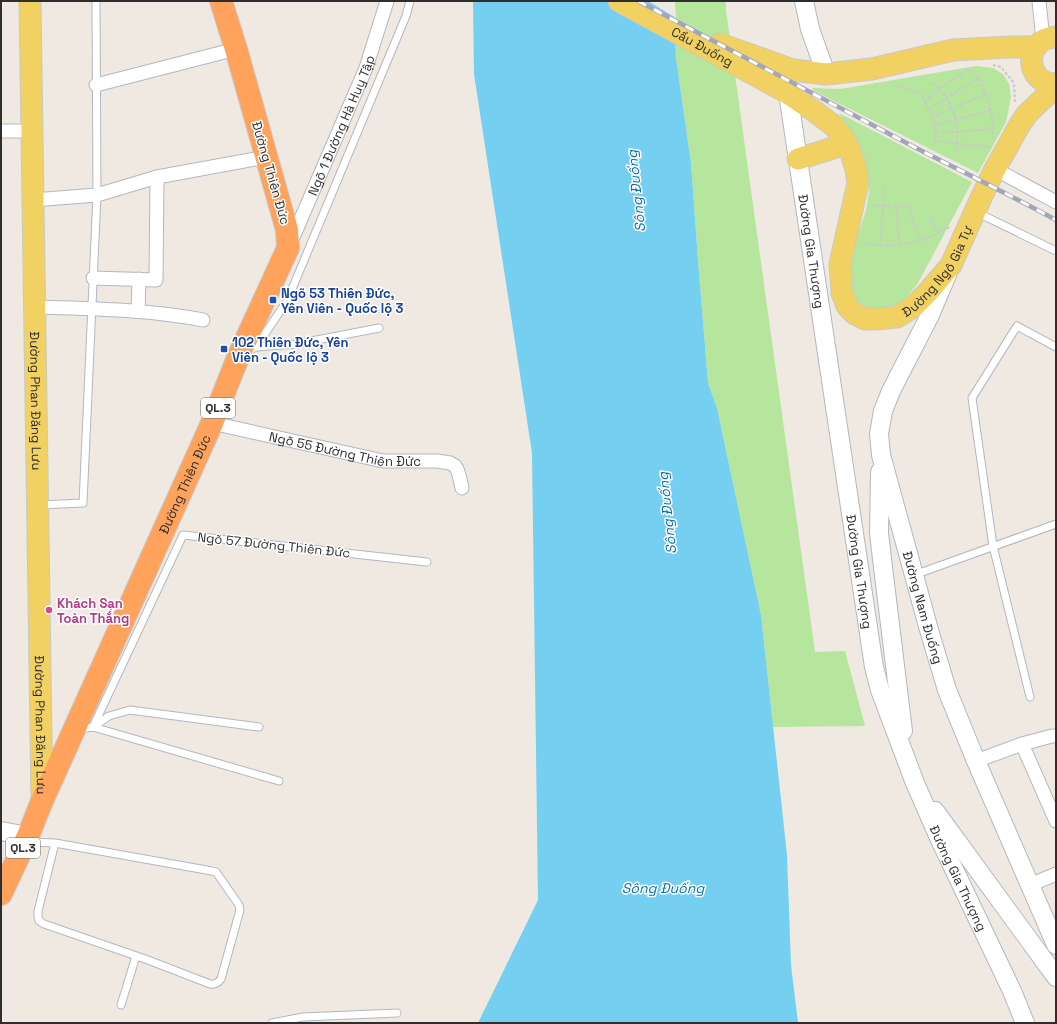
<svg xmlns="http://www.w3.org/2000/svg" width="1057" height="1024" font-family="'Space Grotesk',sans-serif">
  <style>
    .green { fill: #b6e59e }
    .water { fill: #75cff0 }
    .pier { fill: #efe9e1 }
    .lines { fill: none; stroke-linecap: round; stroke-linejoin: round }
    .lane-casing { stroke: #b4b7c1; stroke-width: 9 }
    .street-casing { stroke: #b4b7c1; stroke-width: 15 }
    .secondary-casing { stroke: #b4b7c1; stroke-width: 20 }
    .primary-casing { stroke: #c9c9c9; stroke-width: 23 }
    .highway-casing { stroke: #c9c9c9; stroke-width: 24 }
    .path { stroke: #c9c9c9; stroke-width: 2; stroke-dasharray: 3 2; stroke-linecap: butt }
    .lane { stroke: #fff; stroke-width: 7 }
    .street { stroke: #fff; stroke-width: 13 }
    .secondary { stroke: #fff; stroke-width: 18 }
    .primary { stroke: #f2d163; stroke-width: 21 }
    .highway { stroke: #ffa35c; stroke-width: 22 }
    .rail-casing { stroke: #a3a6b8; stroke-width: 4.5 }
    .rail { stroke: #fff; stroke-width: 3; stroke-dasharray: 9; stroke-linecap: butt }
    .transit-dot { fill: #1a4fb4; stroke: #fff; stroke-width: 1.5 }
    .hotel-dot { fill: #d1479c; stroke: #fff; stroke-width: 1.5 }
    .labels { text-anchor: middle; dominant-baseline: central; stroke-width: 3; stroke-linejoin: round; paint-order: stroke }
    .shield { fill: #fff; stroke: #6d6d6d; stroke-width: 1 }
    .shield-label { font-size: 12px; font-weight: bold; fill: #2e2e2e }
    .street-label { font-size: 13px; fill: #2e2e2e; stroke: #fff }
    .transit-label { font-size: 13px; font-weight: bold; fill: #164399; stroke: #fff; text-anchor: start }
    .hotel-label { font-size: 13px; font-weight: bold; fill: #b23c85; stroke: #fff; text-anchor: start }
    .water-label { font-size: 14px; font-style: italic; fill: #0d6fa3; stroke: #fff }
  </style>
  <rect width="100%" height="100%" fill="#efe9e1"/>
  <g class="green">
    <path d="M673,1h53v9l89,642 30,-1 20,75 -92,1 -12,-112 -44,-207 -9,-25 -10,-123 -7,-97 -15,-105z"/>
    <path d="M976,66l17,2 10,6 6,10 2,13 -5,25 -28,51 -166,-83 1,-2 27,1z"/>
    <path d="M839,113l133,69 -54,101 -17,21 -14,8 -14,-2 -9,-4 -7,-6 -6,-7 -3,-12 5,-32 13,-39 3,-18 -2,-16 -12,-31z"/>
  </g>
  <path class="water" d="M473,1h200l3,57 15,105 7,97 10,123 9,25 44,207 26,240 4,110 7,58h-320l60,-123 -6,-447 -58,-379z"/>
  <path class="pier" d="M648,1h27l1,17z"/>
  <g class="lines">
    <defs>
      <g id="lane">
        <path d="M976,212l80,39"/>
        <path d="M256,347l40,-3 83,-16"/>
        <path d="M246,352l10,-5 31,-46 119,-285 4,-15"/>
        <path d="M40,505l43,-2 14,-308 -1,-194"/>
        <path d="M914,575l142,-51"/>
        <path d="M1030,697l-37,-151 -21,-148 45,-72 39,21"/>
        <path d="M93,727l186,54"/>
        <path d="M93,727l16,-11 21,-6 129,17"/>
        <path d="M79,729l14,-2 90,-192 244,27"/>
        <path d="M28,842l27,1 157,28 4,1 23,33 1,5 -19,69c-3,4 -6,6 -11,5l-62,-24 -104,-36 -5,-3 -1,-4v-6l17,-68"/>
        <path d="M121,1005l15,-49"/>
        <path d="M272,1023l31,-6 94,-4"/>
      </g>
      <g id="street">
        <path d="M1039,1l4,39"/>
        <path d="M96,85l140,-36"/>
        <path d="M1,131h31"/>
        <path d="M995,169l61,33"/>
        <path d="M33,200l64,-5 60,-18 109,-20"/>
        <path id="s1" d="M291,242l75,-174 21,-67"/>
        <path d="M93,278l63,2 1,-103"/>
        <path d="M35,307c56,2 112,2 168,13"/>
        <path d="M138,311l1,-32"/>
        <path id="s2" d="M212,423l171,38h54l13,2 5,3 2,3 2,6 3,13"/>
        <path d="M1022,744l34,77"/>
        <path d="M976,761l46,-17 30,-8h4"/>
        <path d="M1030,885l26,-11"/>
      </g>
      <g id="secondary">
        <path d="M804,1l6,28 16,45"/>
        <path id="s3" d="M788,93l86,574 6,23 35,93 25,57 72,151 13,32"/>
        <path id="s4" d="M947,275l-18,42 -38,74 -8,20 -4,23 2,21 48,175 18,60 29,71 80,184"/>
        <path d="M880,472l-1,61 3,26 21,172"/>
        <path d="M935,811l121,166"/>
        <path d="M1,831l27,5"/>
      </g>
      <g id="primary">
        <path id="s5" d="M30,1l12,800"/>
        <path id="s6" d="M619,1l167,91 28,19 20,15 10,13 7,14 5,16 2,14 -18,81 2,29 5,13 8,8 10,5h10l22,-2 16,-10 15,-15 23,-27 30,-67 14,-29 24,-43 8,-12 21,-20 8,-6"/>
        <path d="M1056,37c-33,1 -32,47 0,47"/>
        <path d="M720,44l73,26 33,4 46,-5 81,-19 57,-3h26"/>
        <path d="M798,159l48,-15"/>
      </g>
      <g id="highway">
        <path id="s7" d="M1,894l27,-58 14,-35 170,-378 27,-68 49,-107 -1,-18 -51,-181 -15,-48"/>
      </g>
    </defs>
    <use href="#lane" class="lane-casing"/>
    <use href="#street" class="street-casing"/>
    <use href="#secondary" class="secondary-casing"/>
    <use href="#primary" class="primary-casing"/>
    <use href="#highway" class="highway-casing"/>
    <g class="path">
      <path d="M993,65l8,2 13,16 1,20"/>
      <path d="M932,83c22,17 28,41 24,68"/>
      <path d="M900,87c4,1 18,5 21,8 1,1 2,3 3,5 7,13 16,30 10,45"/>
      <path d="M924,101l15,-12 28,-20 12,9 7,16 5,16 2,19v10"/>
      <path d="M929,109l50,-31"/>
      <path d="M932,117l54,-23"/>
      <path d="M935,125l56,-15"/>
      <path d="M936,133l57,-4"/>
      <path d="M935,141l55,6"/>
      <path d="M873,205c12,2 22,2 35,0l12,36"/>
      <path d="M896,207l4,38"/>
      <path d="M930,218l8,16"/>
      <path d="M865,244c34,4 56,0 86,-18"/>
      <path d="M880,246l5,-58"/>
    </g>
    <use href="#lane" class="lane"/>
    <use href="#street" class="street"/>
    <use href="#secondary" class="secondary"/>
    <use href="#primary" class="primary"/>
    <use href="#highway" class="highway"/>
    <defs>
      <path id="rail" d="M638,1c92,49 185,98 278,147 47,24 94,47 140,72"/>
    </defs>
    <use href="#rail" class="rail-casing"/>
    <use href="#rail" class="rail"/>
  </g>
  <g class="transit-dot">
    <rect x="269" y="296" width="8" height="8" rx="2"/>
    <rect x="220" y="345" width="8" height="8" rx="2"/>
  </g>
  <circle class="hotel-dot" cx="49" cy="610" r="4"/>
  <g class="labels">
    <g class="shield">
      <rect x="201" y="398" width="34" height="20" rx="3"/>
      <rect x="6" y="838" width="34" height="20" rx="3"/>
    </g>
    <g class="shield-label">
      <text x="218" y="408">QL.3</text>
      <text x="23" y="848">QL.3</text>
    </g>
    <g class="street-label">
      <text stroke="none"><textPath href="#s6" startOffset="95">Cầu Đuống</textPath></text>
      <text stroke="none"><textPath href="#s1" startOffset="127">Ngõ 1 Đường Hà Huy Tập</textPath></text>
      <text transform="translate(271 173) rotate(74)">Đường Thiên Đức</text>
      <text stroke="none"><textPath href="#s3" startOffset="160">Đường Gia Thượng</textPath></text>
      <text stroke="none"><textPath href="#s6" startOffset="555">Đường Ngô Gia Tự</textPath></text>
      <text stroke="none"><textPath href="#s5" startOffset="400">Đường Phan Đăng Lưu</textPath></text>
      <text stroke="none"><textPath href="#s2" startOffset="136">Ngõ 55 Đường Thiên Đức</textPath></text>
      <text stroke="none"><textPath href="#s7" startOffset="449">Đường Thiên Đức</textPath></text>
      <text transform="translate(274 545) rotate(6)">Ngõ 57 Đường Thiên Đức</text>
      <text stroke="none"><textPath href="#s3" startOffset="484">Đường Gia Thượng</textPath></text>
      <text stroke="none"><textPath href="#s4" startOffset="353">Đường Nam Đuống</textPath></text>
      <text stroke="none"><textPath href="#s5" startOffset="724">Đường Phan Đăng Lưu</textPath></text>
      <text stroke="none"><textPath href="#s3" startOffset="808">Đường Gia Thượng</textPath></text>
    </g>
    <g class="transit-label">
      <text x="281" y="293">Ngõ 53 Thiên Đức,<tspan x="281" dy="15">Yên Viên - Quốc lộ 3</tspan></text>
      <text x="232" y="342">102 Thiên Đức, Yên<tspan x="232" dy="15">Viên - Quốc lộ 3</tspan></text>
    </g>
    <g class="hotel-label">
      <text x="57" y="603">Khách Sạn<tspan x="57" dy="15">Toàn Thắng</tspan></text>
    </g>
    <g class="water-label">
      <text transform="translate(636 191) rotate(-96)">Sông Đuống</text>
      <text transform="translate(667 513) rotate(-96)">Sông Đuống</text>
      <text x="663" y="888">Sông Đuống</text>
    </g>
  </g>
  <rect width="1057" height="1024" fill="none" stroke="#2e2e2e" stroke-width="4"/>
</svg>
